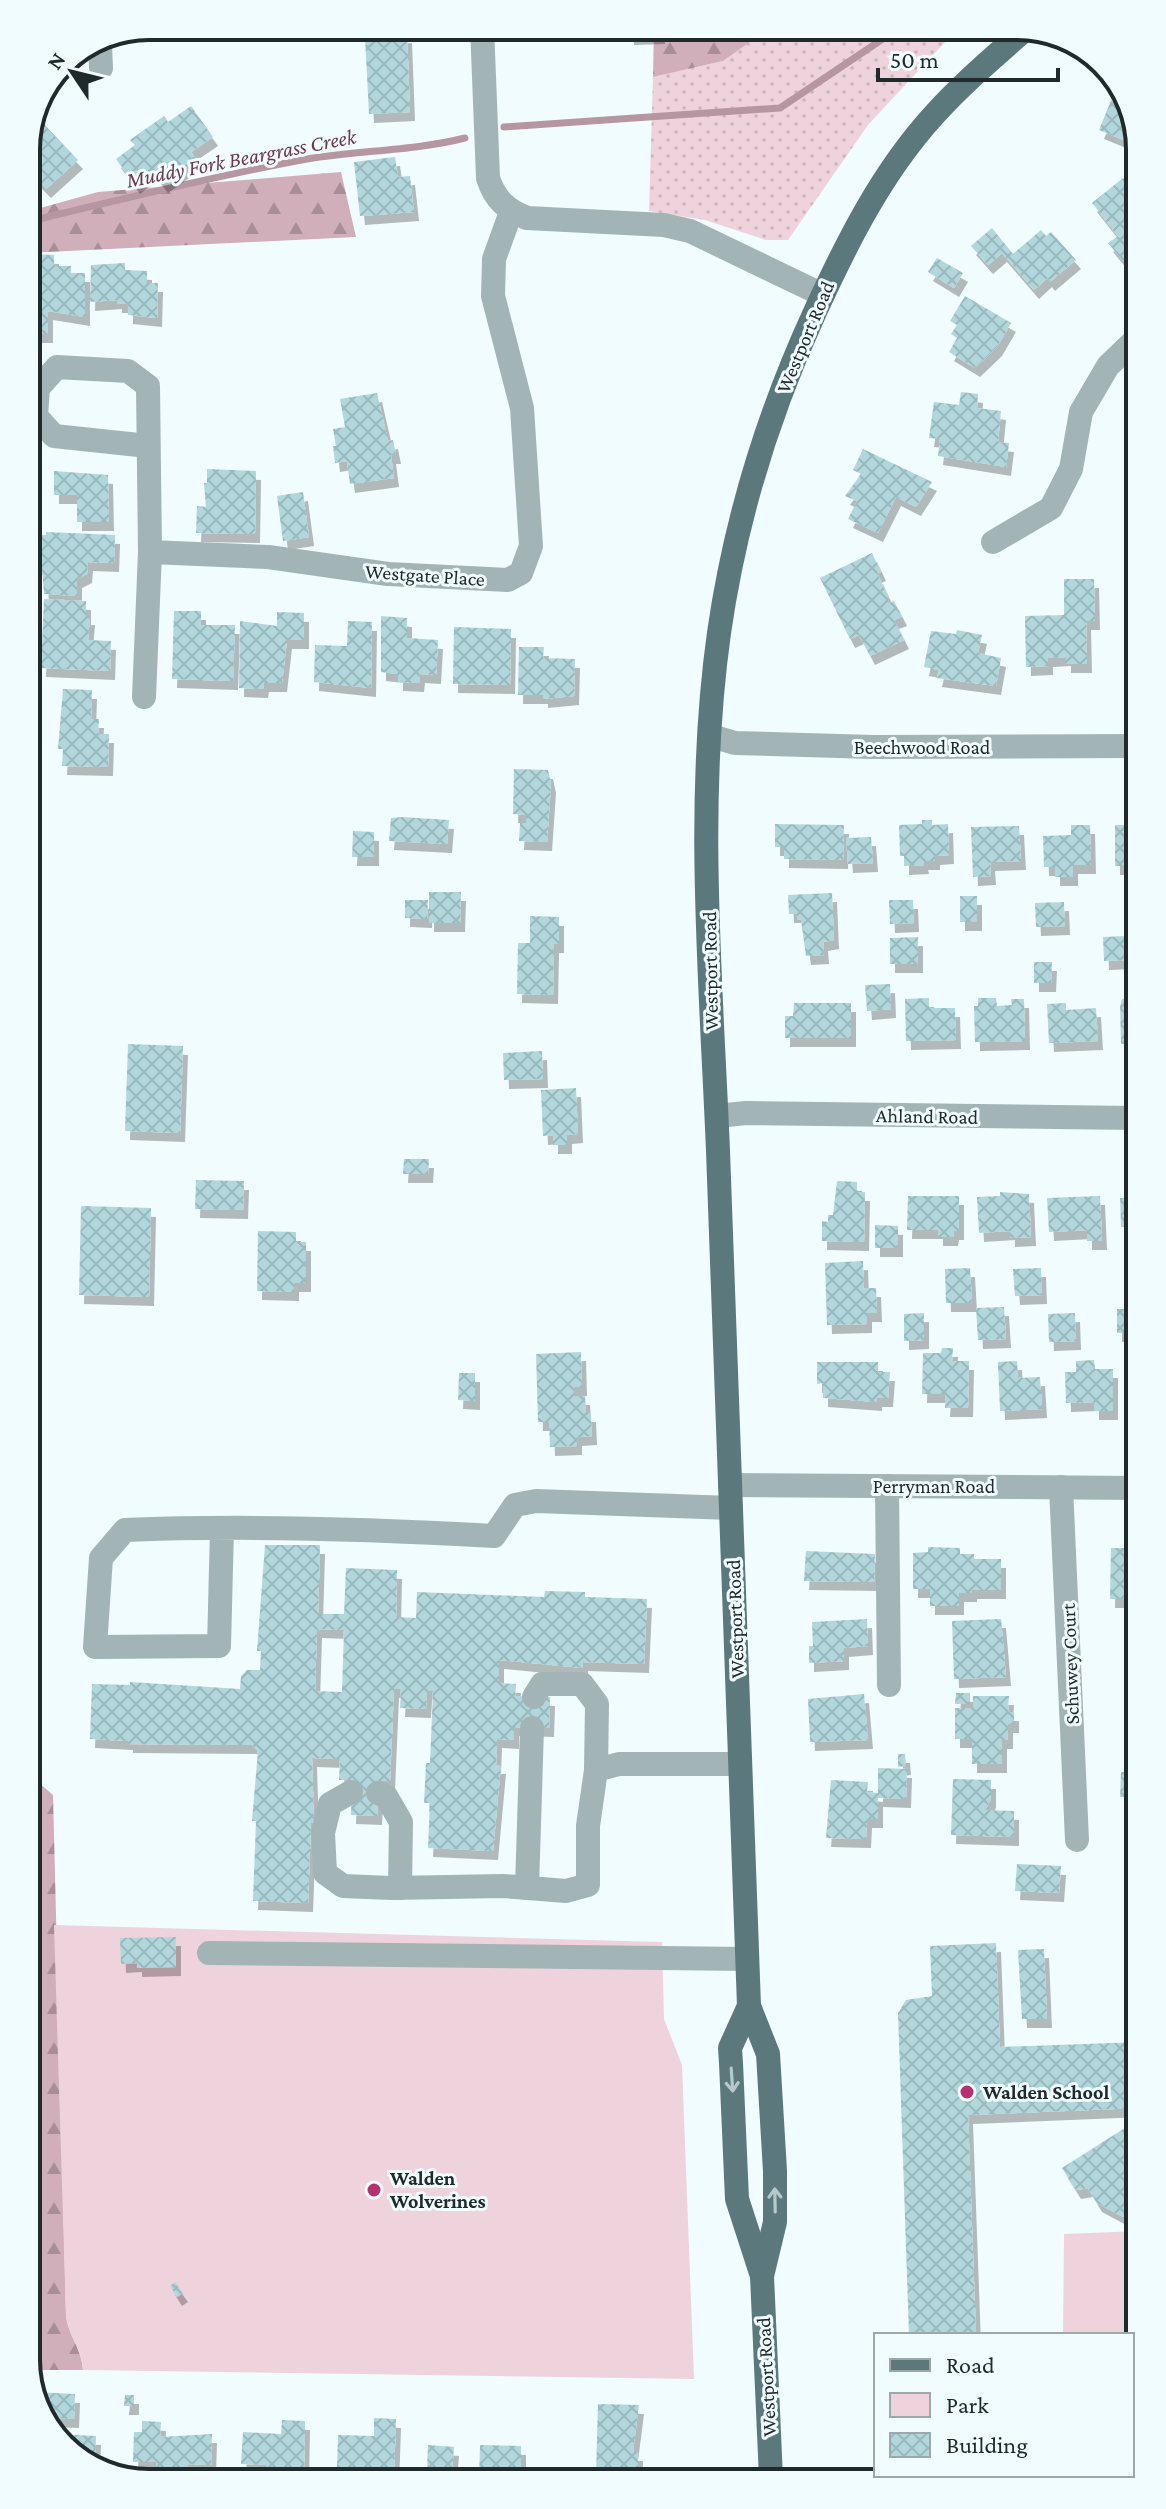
<svg xmlns="http://www.w3.org/2000/svg" width="1166" height="2509" font-family="'Crimson Pro',serif">
  <style>
    .grass { fill: url(#grass-dots) }
    .forest { fill: url(#forest-firs) }
    .park { fill: #eed3dc }
    .lines { fill: none; stroke-linecap: round; stroke-linejoin: round }
    .stream { stroke: #b696a1; stroke-width: 7 }
    .building { fill: url(#building-cross-hatch); fill-rule: evenodd; filter: url(#shadow) }
    .minor { stroke: #a3b4b6; stroke-width: 24 }
    .major { stroke: #5b797d; stroke-width: 24 }
    .oneway { stroke: #b5c8ca }
    .poi-dot { fill: #b73072; stroke: #f1fcfe; stroke-width: 3 }
    .labels { text-anchor: middle; dominant-baseline: central; stroke-width: 6; stroke-linejoin: round; paint-order: stroke }
    .street-label { font-size: 20px; fill: #202a2b; stroke: #f1fcfe }
    .poi-label { font-size: 20px; font-weight: bold; fill: #202a2b; stroke: #f1fcfe; text-anchor: start }
    .water-label { font-size: 22px; font-style: italic; fill: #693a4d; stroke: #f1fcfe }
    .rim { fill: none; stroke: #202a2b; stroke-width: 4 }
  </style>
  <defs>
    <pattern id="grass-dots" width="8" height="8" patternUnits="userSpaceOnUse" patternTransform="scale(2)"><rect width="8" height="8" fill="#eed3dc"/><path d="M2 2h.1M6 6h.1" fill="none" stroke="#ccb5bd" stroke-width="1.8" stroke-linecap="round"/></pattern>
    <pattern id="forest-firs" width="22" height="20" patternUnits="userSpaceOnUse" patternTransform="scale(2)"><rect width="22" height="20" fill="#d0aeba"/><path d="M5 1l3.5 6h-7zM16 11l3.5 6h-7z" fill="#a88e97"/></pattern>
    <pattern id="building-cross-hatch" width="8" height="8" patternUnits="userSpaceOnUse" patternTransform="scale(2)"><rect width="8" height="8" fill="#b1d7dc"/><path d="M0 0l8 8M0 8l8-8" fill="none" stroke="#98b9bd"/></pattern>
    <filter id="shadow"><feDropShadow dx="5" dy="9" stdDeviation="0" flood-color="#0004"/></filter>
  </defs>
  <rect width="100%" height="100%" fill="#f1fcfe"/>
  <path class="grass" d="M767,26h193l-92,99 -80,115h-22l-61,-20 -56,-9 4,-134 70,-16z"/>
  <g class="forest">
    <path d="M654,26h113l1,3 -45,32 -70,16z"/>
    <path d="M341,172l15,65 -329,16 -1,-41 72,-20z"/>
    <path d="M31,1776l22,19 13,520c2,20 16,34 17,55h-43l-7,-19 -2,-361 8,-8 -8,-12z"/>
  </g>
  <g class="park">
    <path d="M54,1925l608,17 2,77 18,46 12,314 -611,-9c-1,-21 -15,-35 -17,-55z"/>
    <path d="M1140,2231v130l-8,26v-52h-69l1,-101z"/>
  </g>
  <g class="lines">
    <g class="stream">
      <path d="M504,127l276,-19 122,-82"/>
      <path d="M26,222c94,-22 187,-46 281,-63 53,-9 106,-8 158,-21"/>
    </g>
  </g>
  <g class="building">
    <path d="M628,26h31l1,9 -31,1z"/>
    <path d="M407,34l3,78 -41,2 -4,-77z"/>
    <path d="M1117,86l16,23 -2,34 -32,-13z"/>
    <path d="M191,106l22,31 -22,15 6,8 -34,24 -10,-13 -18,14 -19,-26 19,-14 -5,-5 34,-24 4,6z"/>
    <path d="M40,120l38,40 -32,29 -20,-20v-28z"/>
    <path d="M395,157l3,20 12,-1 4,36 -54,4 -6,-54z"/>
    <path d="M1123,178l11,14v61l-11,8 -15,-18 10,-7 -26,-33z"/>
    <path d="M992,228l21,26 28,-24 5,6 5,-4 25,28 -26,22 -3,-4 -13,12 -32,-37 -14,12 -17,-19z"/>
    <path d="M27,254l27,1v11h17v7h14v44l-37,-6v23h-21z"/>
    <path d="M937,258l26,15 -9,15 -26,-16z"/>
    <path d="M125,263v7l22,1v12h11l-1,35 -29,-3v-11h-11v-4l-27,2 1,-37z"/>
    <path d="M965,296l46,27 -14,24 -22,21 -26,-16 8,-14 -6,-4 6,-9 -7,-4z"/>
    <path d="M961,392l17,2 -1,14 24,3 -3,31 11,1 -3,24 -68,-11 2,-17 -11,-1 5,-36 25,3z"/>
    <path d="M377,393l11,48 5,-1 3,15h-5l3,23 -44,6 -3,-23 -12,2 -2,-17h3l-3,-17 12,-2 -5,-28z"/>
    <path d="M863,449l69,33 -16,25 -20,-10 -18,36 -30,-14 9,-18 -12,-5 16,-22 -8,-4z"/>
    <path d="M207,469l49,2 -1,63 -59,-1 1,-27 9,1 -2,-24h3z"/>
    <path d="M54,471l54,4 1,47h-32v-27h-23z"/>
    <path d="M303,492l6,45 -26,4 -6,-45z"/>
    <path d="M46,532l69,3 -1,28 -26,-1 -1,12 -10,5v17l-33,-2 -2,-28h-12l1,-21 4,1 1,-11h10z"/>
    <path d="M872,553l9,19 -9,4 6,-1 11,24 -2,5 7,-3 8,16 -8,3 10,20 -34,16 -11,-21 -9,4 -30,-61z"/>
    <path d="M1064,579h30l1,42h-9l1,43h-21v-7l-18,1v8l-22,1 -1,-51 39,-1z"/>
    <path d="M44,599l42,2v15h4l-2,24 23,1 -1,30 -69,-3z"/>
    <path d="M174,611h27v14h34l-2,56 -61,-2z"/>
    <path d="M277,612l27,1v27h-17l-5,43h-18l-1,6 -24,-1 1,-67 37,5z"/>
    <path d="M381,616l26,2v20l31,2 -2,35 -16,-1 -1,9 -21,-1v-8l-17,-2z"/>
    <path d="M348,621l24,1 -1,66 -57,-6 1,-37 32,1z"/>
    <path d="M454,627l57,2 -1,56 -57,-1z"/>
    <path d="M957,630l25,5 -4,18 23,5 -5,28 -59,-8 2,-8 -15,-3 7,-36 25,3z"/>
    <path d="M519,647h25l-1,11 32,1 -1,37 -31,3v-4h-25z"/>
    <path d="M63,689l29,1 -1,29h8l-1,15h11l-1,33 -46,-1 1,-17h-5z"/>
    <path d="M514,769l34,1 3,14 -4,58 -28,-1 1,-18h6v-8l-13,-1z"/>
    <path d="M402,817l47,3 -2,24 -58,-3 2,-23z"/>
    <path d="M922,820h10v5l16,-1 1,31 -14,1v5h-12l1,4 -20,1v-10h-4l-1,-31 23,-1z"/>
    <path d="M775,824l69,1 -1,35 -59,-1v-12h-9z"/>
    <path d="M1071,825h19l1,40h-18v12h-18v-10h-11l-1,-31 28,-1z"/>
    <path d="M1115,825h20l1,41h-21z"/>
    <path d="M1019,826l2,35 -31,1 1,14 -18,1 -2,-50z"/>
    <path d="M353,831l21,1v25h-22z"/>
    <path d="M871,837l2,26 -25,1 -2,-26z"/>
    <path d="M429,892h32l-1,31h-31z"/>
    <path d="M832,893l2,47 -11,2 1,13 -18,1 -5,-36h-4v-6h-8l-1,-19z"/>
    <rect x="960" y="896" width="17" height="26"/>
    <path d="M405,900h23l-1,19 -22,-1z"/>
    <path d="M889,900h24l1,23 -24,1z"/>
    <path d="M1064,902l1,24 -29,1 -1,-24z"/>
    <path d="M530,916l29,1v27h-5l-1,51 -36,-1 1,-51h12z"/>
    <path d="M1126,936l2,24 -24,1 -1,-24z"/>
    <path d="M918,937v27h-28v-26z"/>
    <path d="M1034,962h18l-1,21h-17z"/>
    <path d="M890,984l1,25 -24,2 -2,-26z"/>
    <path d="M929,998v10h26l1,32 -50,1 -1,-42z"/>
    <path d="M978,998h18l1,8 15,-1 -1,-6h13l1,42 -50,1 -1,-36h4z"/>
    <path d="M1136,998v45l-15,1 -1,-38 2,-7z"/>
    <path d="M794,1003h57v35h-66v-22h8z"/>
    <path d="M1066,1003v7l30,-2 2,33 -49,2 -2,-39z"/>
    <path d="M128,1044l55,2 -3,87 -55,-2z"/>
    <path d="M542,1051l1,28 -39,1 -1,-27z"/>
    <path d="M576,1088l2,46 -11,1v10h-14v-10l-10,1 -2,-46z"/>
    <path d="M404,1159h25l-1,15h-25z"/>
    <path d="M196,1180l48,1 -1,29 -48,-1z"/>
    <path d="M837,1181l20,1v10h8l-1,50 -42,-1v-20l6,1v-7h5z"/>
    <path d="M1000,1192l29,2 2,43 -21,1v-7l-31,2 -2,-36 23,-1z"/>
    <path d="M908,1196h51v35h-5l-1,6h-15v-7h-31z"/>
    <path d="M1100,1196l2,45h-15v-11l-38,2 -2,-34z"/>
    <path d="M1120,1198h17v29h-16z"/>
    <path d="M81,1206l70,2 -2,89 -70,-2z"/>
    <path d="M875,1225l23,1v22h-23z"/>
    <path d="M258,1231l38,1v10h10v41h-12v9l-37,-1z"/>
    <path d="M863,1261l1,27h12l1,25h-10v11l-40,1 -2,-62z"/>
    <path d="M970,1268l2,35h-26l-1,-34z"/>
    <path d="M1041,1268l1,27 -27,1 -2,-27z"/>
    <path d="M1004,1307l2,32 -28,1 -2,-32z"/>
    <rect x="1117" y="1309" width="20" height="24"/>
    <path d="M924,1313v27l-20,1v-27z"/>
    <path d="M1075,1313l1,28 -27,1 -1,-28z"/>
    <path d="M942,1348h11l-1,13h17l-1,47h-23l1,-14h-24l1,-41h18z"/>
    <path d="M581,1352l1,35h-8v9h11l1,17h5l1,23 -15,1v9l-27,1 -1,-25h-11l-2,-68z"/>
    <path d="M1094,1360l1,9h18v42h-19v-9l-28,1 -1,-31h11v-11z"/>
    <path d="M1017,1361l1,17 22,-1 2,32 -42,2 -2,-49z"/>
    <path d="M817,1362h61v10h12l-2,26h-11v4l-54,-4v-15l-6,1z"/>
    <path d="M459,1373h16v28l-17,-1z"/>
    <path d="M265,1545h55l-2,69h26l2,-46 51,2 -1,47 20,1 1,-26 127,5 1,-6 40,1v5l62,2 -3,65 -61,-2v6l-84,-8v23l17,1 -1,12 35,1 -1,31 -35,-1v13l-17,-1 -1,26h5l-8,86 -65,-3 2,-45h-6l2,-40h4l3,-72h-6l-1,18 -26,-1 1,-19h-7l-4,92h-11l-2,35 -26,-1 1,-35h-13l1,-21 -28,-1 2,65h-3l-3,80 -55,-2 3,-80h-4l6,-70 -6,-6 -124,-1v-3l-38,-2 2,-55 38,1v-3l110,7 1,-13 6,-6h13l1,-19h-4zM317,1629l27,1 -2,62 -27,-1z"/>
    <path d="M928,1547l32,1v6h14v5h27v31h-29v3h-13v13h-29v-17h-17v-36l15,-1z"/>
    <path d="M1111,1548h27v51h-28z"/>
    <path d="M806,1551l69,3 -1,28 -70,-1z"/>
    <path d="M867,1619l1,27 -24,2v13l-35,2v-17h4l-1,-24z"/>
    <path d="M1001,1619l5,58 -52,2 -2,-58z"/>
    <path d="M956,1693h14v11h-15z"/>
    <path d="M864,1694l4,46 -58,2 -2,-43z"/>
    <path d="M973,1696h36l-1,16h6v12h-6v16h-6v24h-30v-25h-17v-31h18z"/>
    <rect x="1134" y="1734" width="4" height="25"/>
    <path d="M898,1754h7l1,12 -8,1z"/>
    <path d="M878,1768l29,1 -1,30 -28,-1v21h-11l-1,20 -40,-1 5,-58 37,2 -1,10 11,1z"/>
    <path d="M1121,1772h17v25h-18z"/>
    <path d="M953,1779l38,1v19l-6,11 29,1v26l-63,-2z"/>
    <path d="M1017,1864l44,2 -2,27 -44,-2z"/>
    <path d="M176,1937v30l-39,1v-5l-16,1 -1,-26z"/>
    <path d="M996,1943l4,104 139,-5v66l-171,7 8,220h-67l-11,-322 8,-13 26,-4 -2,-50z"/>
    <path d="M1044,1949l3,70h-25l-4,-69z"/>
    <path d="M1139,2119l1,88 -17,10 -26,-14 -9,-15 -12,2 -14,-22z"/>
    <path d="M175,2282l8,11 -6,4 -7,-11z"/>
    <path d="M33,2392l42,2 -1,25 -29,-1 -12,-18z"/>
    <path d="M125,2395h9v11h-10z"/>
    <path d="M598,2404l41,1 -6,47h5v24l-42,-1z"/>
    <path d="M374,2418l22,1 -2,57 -31,-1v-5l-26,-1 1,-34 36,1z"/>
    <path d="M282,2420l23,1 -1,51 -38,-2v-5l-25,-1 2,-32 38,2z"/>
    <path d="M142,2421l19,1 -1,15 52,-3 -1,31 -23,-1v6l-32,-2v-6h-23l1,-30h8z"/>
    <path d="M57,2434l39,2 -1,29 -21,-8z"/>
    <path d="M428,2445l26,2 -2,24 -25,-2z"/>
    <path d="M480,2445l41,1v34h-42z"/>
  </g>
  <g class="lines">
    <g class="minor">
      <path d="M482,26l6,152c7,22 19,32 39,40l137,7 26,6 133,64"/>
      <path d="M100,46l1,22"/>
      <path d="M993,542l58,-34 20,-39 10,-57 27,-46 26,-25"/>
      <path d="M150,552l118,5 120,17 120,6 13,-7 10,-27 -9,-138 -29,-112 1,-37 17,-47"/>
      <path d="M144,697l6,-145 -2,-166 -20,-15 -71,-4 -19,21 -2,28 18,20 94,10"/>
      <path d="M711,736l24,7 138,4 262,-1"/>
      <path d="M717,1116l29,-3 390,5"/>
      <path d="M730,1485l407,3"/>
      <path d="M887,1486l2,199"/>
      <path d="M1061,1487l16,353"/>
      <path d="M222,1529l-3,117 -124,1 6,-89 24,-28c123,-5 247,-1 369,6l21,-31 21,-4 195,7"/>
      <path d="M534,1697l8,-13h40l15,20 -1,66"/>
      <path d="M351,1792l-21,12 -7,29 2,40 18,13 48,2 112,-2 63,5 22,-6v-59l8,-56 23,-6h121"/>
      <path d="M378,1793l8,3 15,26 -1,66"/>
      <path d="M527,1888l5,-160"/>
      <path d="M209,1953l538,6"/>
    </g>
    <g class="major">
      <path d="M749,2006l-19,42 1,15 6,136 25,77 9,202"/>
      <path d="M762,2276l13,-54v-51l-7,-117 -19,-48 -31,-855c-7,-171 -23,-348 1,-518 16,-112 49,-219 96,-321 32,-70 67,-140 119,-197 29,-32 62,-60 94,-88"/>
    </g>
  </g>
  <defs><path id="oneway-shaft" d="M-6 0H5M1.5-3L5.5 0L1.5 3" fill="none" stroke-width="1.6" stroke-linecap="round" stroke-linejoin="round" transform="scale(2)"/></defs>
  <g class="oneway">
    <use href="#oneway-shaft" transform="translate(732 2080) rotate(86)"/>
    <use href="#oneway-shaft" transform="translate(775 2200) rotate(-91)"/>
  </g>
  <g class="poi-dot">
    <circle cx="967" cy="2092" r="8"/>
    <circle cx="374" cy="2190" r="8"/>
  </g>
  <g class="labels">
    <g class="street-label">
      <text transform="translate(805 337) rotate(-67)">Westport Road</text>
      <text transform="translate(425 575) rotate(4)">Westgate Place</text>
      <text x="922" y="747">Beechwood Road</text>
      <text transform="translate(710 971) rotate(-91)">Westport Road</text>
      <text transform="translate(927 1116) rotate(1)">Ahland Road</text>
      <text x="934" y="1486">Perryman Road</text>
      <text transform="translate(735 1619) rotate(-92)">Westport Road</text>
      <text transform="translate(1070 1664) rotate(-92)">Schuwey Court</text>
      <text transform="translate(766 2377) rotate(-93)">Westport Road</text>
    </g>
    <g class="poi-label">
      <text x="983" y="2092">Walden School</text>
      <text x="390" y="2178">Walden<tspan x="390" dy="23">Wolverines</tspan></text>
    </g>
    <g class="water-label">
      <text transform="translate(241 158) rotate(-11)">Muddy Fork Beargrass Creek</text>
    </g>
  </g>
  <path d="M0 0H1166V2509H0ZM149 40H1017A109 109 0 0 1 1126 149V2360A109 109 0 0 1 1017 2469H149A109 109 0 0 1 40 2360V149A109 109 0 0 1 149 40Z" fill="#f1fcfe" fill-rule="evenodd"/>
  <path class="rim" d="M149 40H1017A109 109 0 0 1 1126 149V2360A109 109 0 0 1 1017 2469H149A109 109 0 0 1 40 2360V149A109 109 0 0 1 149 40Z"/>
  <rect x="874" y="2333" width="260" height="144" fill="#f1fcfe" stroke="#9da8aa" stroke-width="2"/>
  <rect x="890" y="2359" width="40" height="12" fill="#5b797d" stroke="#9da8aa" stroke-width="2"/>
  <text x="946" y="2373" font-size="24" fill="#202a2b">Road</text>
  <rect x="890" y="2393" width="40" height="24" fill="#eed3dc" stroke="#9da8aa" stroke-width="2"/>
  <text x="946" y="2413" font-size="24" fill="#202a2b">Park</text>
  <rect x="890" y="2433" width="40" height="24" fill="url(#building-cross-hatch)" stroke="#9da8aa" stroke-width="2"/>
  <text x="946" y="2453" font-size="24" fill="#202a2b">Building</text>
  <g transform="translate(72 72) rotate(305)" stroke="#f1fcfe" stroke-width="6" paint-order="stroke">
  <path d="M0-6L14 30L0 20L-14 30Z" fill="#202a2b"/>
  <text y="-12" font-size="22" font-weight="bold" text-anchor="middle" fill="#202a2b">N</text>
  </g>
  <path d="M878 68v12h180v-12" fill="none" stroke="#202a2b" stroke-width="4"/>
  <text x="890" y="68" font-size="24" fill="#202a2b" stroke="#f1fcfe" stroke-width="6" paint-order="stroke">50 m</text>
</svg>
